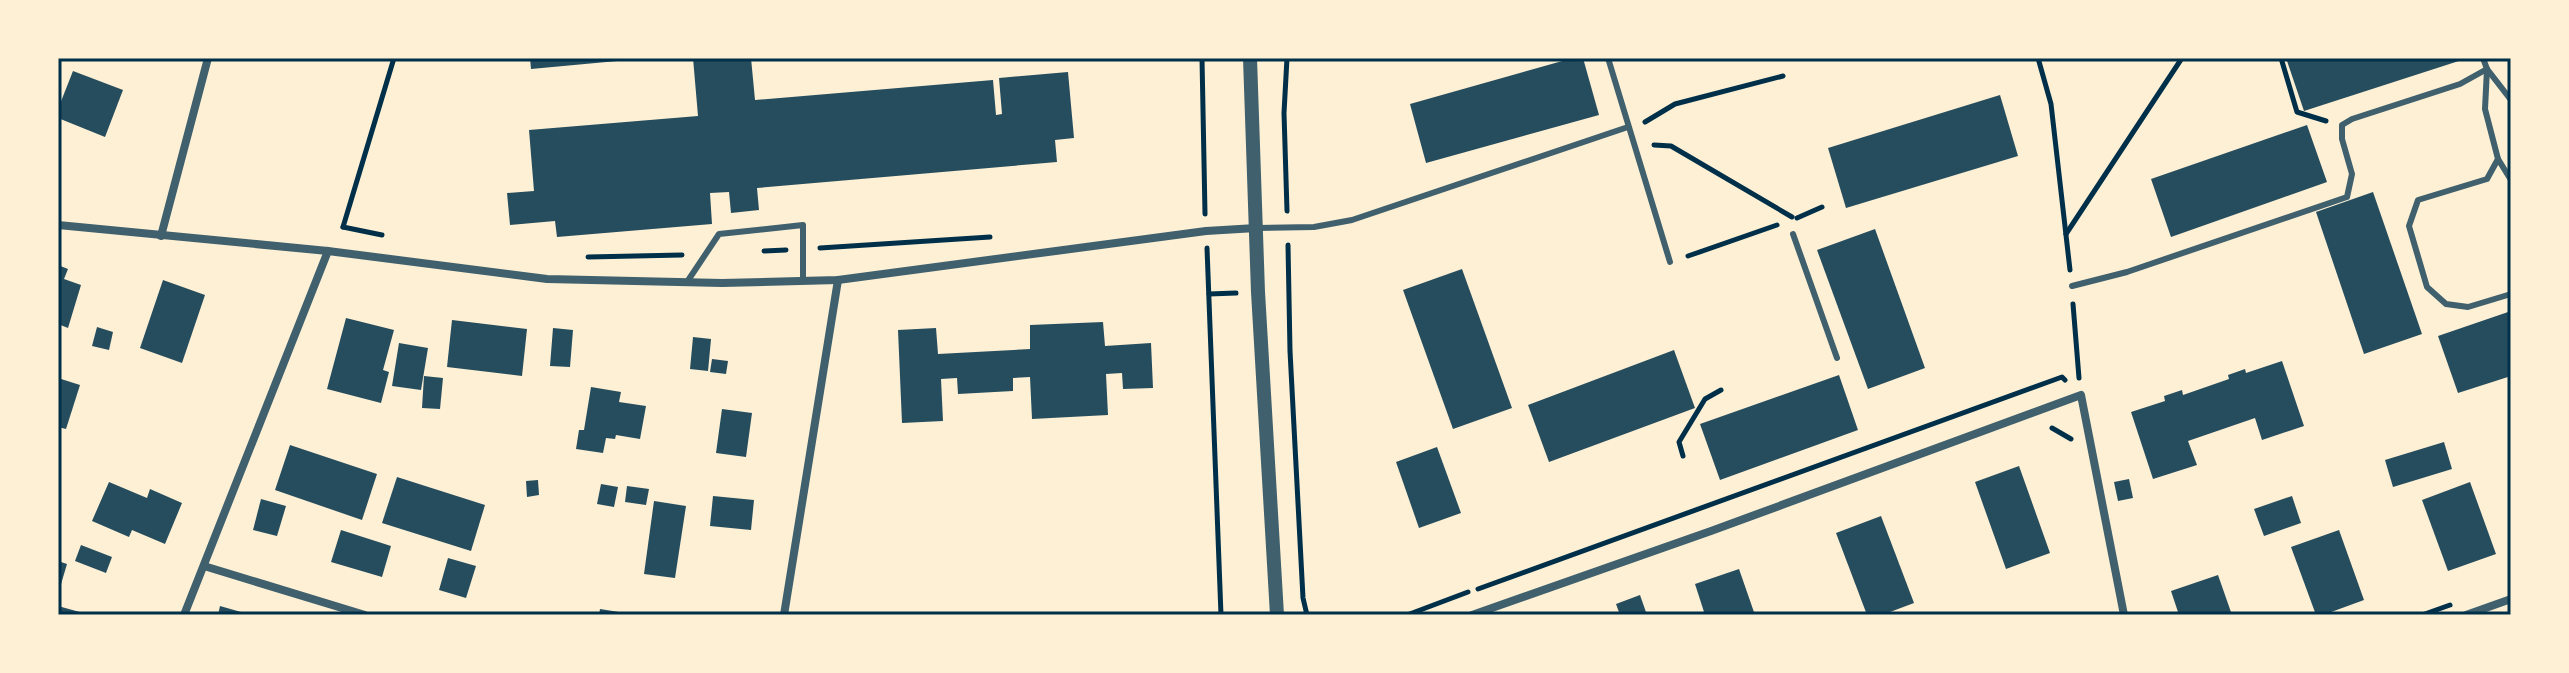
<svg xmlns="http://www.w3.org/2000/svg" width="2569" height="673" font-family="'PT Sans Narrow',sans-serif">
  <style>
    .building { fill: #264d5e }
    .lines { fill: none; stroke-linecap: round; stroke-linejoin: round }
    .path { stroke: #003049; stroke-width: 5 }
    .service { stroke: #3f606c; stroke-width: 6 }
    .minor { stroke: #3f606c; stroke-width: 8 }
    .tertiary { stroke: #3f606c; stroke-width: 14 }
    .neatline { fill: none; stroke: #003049; stroke-width: 3 }
  </style>
  <rect width="100%" height="100%" fill="#fdf0d5"/>
  <g class="building">
    <path d="M530,58h97l1,2 -97,9z"/>
    <path d="M693,58h58l4,42 238,-20 3,35 6,-1 -3,-36 69,-6 6,66 -19,2 2,22 -300,26 2,22 -28,3 -2,-21 -19,1 2,31 -155,13 -2,-16 -45,4 -3,-32 27,-2 -5,-61 169,-14z"/>
    <path d="M1573,58h10l16,57 -173,48 -16,-59z"/>
    <path d="M2286,58h179v1l-161,52z"/>
    <path d="M73,71l50,19 -18,47 -47,-19v-9z"/>
    <path d="M2000,95l18,61 -172,52 -18,-60z"/>
    <path d="M2307,125l20,57 -156,55 -20,-58z"/>
    <path d="M2373,192l49,142 -58,20 -48,-142z"/>
    <path d="M1875,229l50,139 -57,21 -51,-139z"/>
    <path d="M58,265l10,4 -4,10 17,6 -13,43 -10,-4z"/>
    <path d="M1462,269l50,139 -59,21 -50,-139z"/>
    <path d="M163,280l42,15 -23,68 -42,-15z"/>
    <path d="M2511,311v65l-53,17 -20,-57z"/>
    <path d="M346,318l48,12 -11,40 6,2 -8,31 -54,-14z"/>
    <path d="M452,320l75,9 -5,47 -75,-9z"/>
    <path d="M1103,322l2,24 46,-3 2,45 -30,1 -1,-16 -16,1 2,41 -76,4 -2,-42 -17,1v13l-55,3 -1,-16 -16,1 2,42 -41,2 -4,-93 38,-2 2,26 92,-5v-24z"/>
    <path d="M97,327l16,5 -4,18 -17,-4z"/>
    <path d="M553,328l20,2 -3,37 -20,-1z"/>
    <path d="M693,337l18,2 -3,32 -18,-2z"/>
    <path d="M399,343l29,5 -7,42 -29,-4z"/>
    <path d="M1674,350l21,58 -146,54 -21,-57z"/>
    <path d="M712,359l16,2 -2,13 -16,-2z"/>
    <path d="M2282,361l22,65 -42,14 -7,-22 -67,23 9,24 -44,14 -22,-67 34,-11 -1,-5 18,-6 1,5 46,-16 -1,-4 17,-6 1,4z"/>
    <path d="M1839,375l19,55 -138,50 -20,-56z"/>
    <path d="M424,376l19,2 -3,31 -18,-1z"/>
    <path d="M58,378l22,7 -14,44 -8,-2z"/>
    <path d="M591,387l30,5 -2,10 27,4 -6,33 -24,-4 -1,4 -9,-1 -3,15 -27,-4 3,-19h5z"/>
    <path d="M722,409l30,4 -6,44 -30,-4z"/>
    <path d="M2444,442l8,27 -59,18 -8,-27z"/>
    <path d="M290,445l87,29 -15,46 -87,-30z"/>
    <path d="M1437,447l24,66 -42,15 -23,-66z"/>
    <path d="M2019,466l31,87 -44,16 -31,-87z"/>
    <path d="M397,477l88,28 -14,46 -89,-28z"/>
    <path d="M2129,479l4,19 -15,3 -4,-19z"/>
    <path d="M538,480l1,15 -12,2 -1,-16z"/>
    <path d="M109,482l38,16 3,-9 32,14 -17,41 -33,-14 -3,7 -37,-16z"/>
    <path d="M2470,482l26,72 -48,17 -26,-71z"/>
    <path d="M601,484l17,3 -4,20 -17,-3z"/>
    <path d="M627,486l22,3 -3,16 -21,-3z"/>
    <path d="M713,496l41,4 -3,30 -41,-4z"/>
    <path d="M2292,496l9,27 -37,13 -10,-27z"/>
    <path d="M261,499l25,7 -9,30 -24,-6z"/>
    <path d="M654,501l32,5 -11,72 -31,-4z"/>
    <path d="M1881,516l33,87 -32,12h-15l-31,-82z"/>
    <path d="M341,530l50,16 -9,31 -51,-15z"/>
    <path d="M2339,530l25,70 -41,15h-7l-25,-68z"/>
    <path d="M81,545l31,12 -6,16 -31,-12z"/>
    <path d="M448,558l28,8 -10,32 -27,-8z"/>
    <path d="M58,561l9,3 -8,27h-1z"/>
    <path d="M1739,569l16,46h-50l-10,-31z"/>
    <path d="M2218,575l14,40h-53l-8,-24z"/>
    <path d="M1640,595l7,20h-27l-4,-11z"/>
    <path d="M58,606l29,8v1h-29z"/>
    <path d="M220,606l28,8v1h-30z"/>
    <path d="M600,609l19,3 -1,3h-19z"/>
  </g>
  <g class="lines">
    <g class="path">
      <path d="M1202,58l3,156"/>
      <path d="M2038,58l13,46 19,166"/>
      <path d="M2281,58l16,54 29,9"/>
      <path d="M1645,122l30,-18 108,-28"/>
      <path d="M1654,145l17,1 121,71"/>
      <path d="M1287,211l-3,-98 3,-55"/>
      <path d="M1797,218l25,-11"/>
      <path d="M343,227l39,8"/>
      <path d="M343,227l51,-169"/>
      <path d="M2066,234l116,-176"/>
      <path d="M1288,245l2,106 13,247 4,17"/>
      <path d="M820,248l170,-11"/>
      <path d="M1207,248l14,367"/>
      <path d="M764,251l22,-1"/>
      <path d="M1688,256l89,-31"/>
      <path d="M588,257l94,-2"/>
      <path d="M1209,294l27,-1"/>
      <path d="M2073,304l6,74"/>
      <path d="M2052,428l19,11"/>
      <path d="M1683,456l-4,-14 26,-43 16,-9"/>
      <path d="M1478,589l584,-212 3,3"/>
      <path d="M1407,615l61,-23"/>
      <path d="M2422,615l28,-10"/>
    </g>
    <g class="service">
      <path d="M1608,58l62,204"/>
      <path d="M2483,58l4,11 -2,40 13,50 -11,20 -69,21 -9,26 18,61 19,17 22,3 43,-13"/>
      <path d="M2487,69l24,31"/>
      <path d="M2498,159l13,21"/>
      <path d="M1256,228l58,-1 38,-7 276,-93"/>
      <path d="M1793,234l44,124"/>
      <path d="M687,282l32,-48 84,-9v56"/>
      <path d="M2072,286l55,-14 220,-75 5,-23 -10,-35v-14l10,-6 108,-35 27,-15"/>
    </g>
    <g class="minor">
      <path d="M58,225l270,26 219,28 175,4 116,-3 368,-49 50,-3"/>
      <path d="M161,236l47,-178"/>
      <path d="M204,566l161,49"/>
      <path d="M184,615l144,-364"/>
      <path d="M784,615l54,-335"/>
      <path d="M1472,615l239,-84 370,-136 43,220"/>
      <path d="M2466,615l45,-16"/>
    </g>
    <path class="tertiary" d="M1250,58l8,234 19,323"/>
  </g>
  <rect width="2569" height="673" fill="none" stroke="#fdf0d5" stroke-width="120"/>
  <rect x="60" y="60" width="2449" height="553" class="neatline"/>
</svg>
